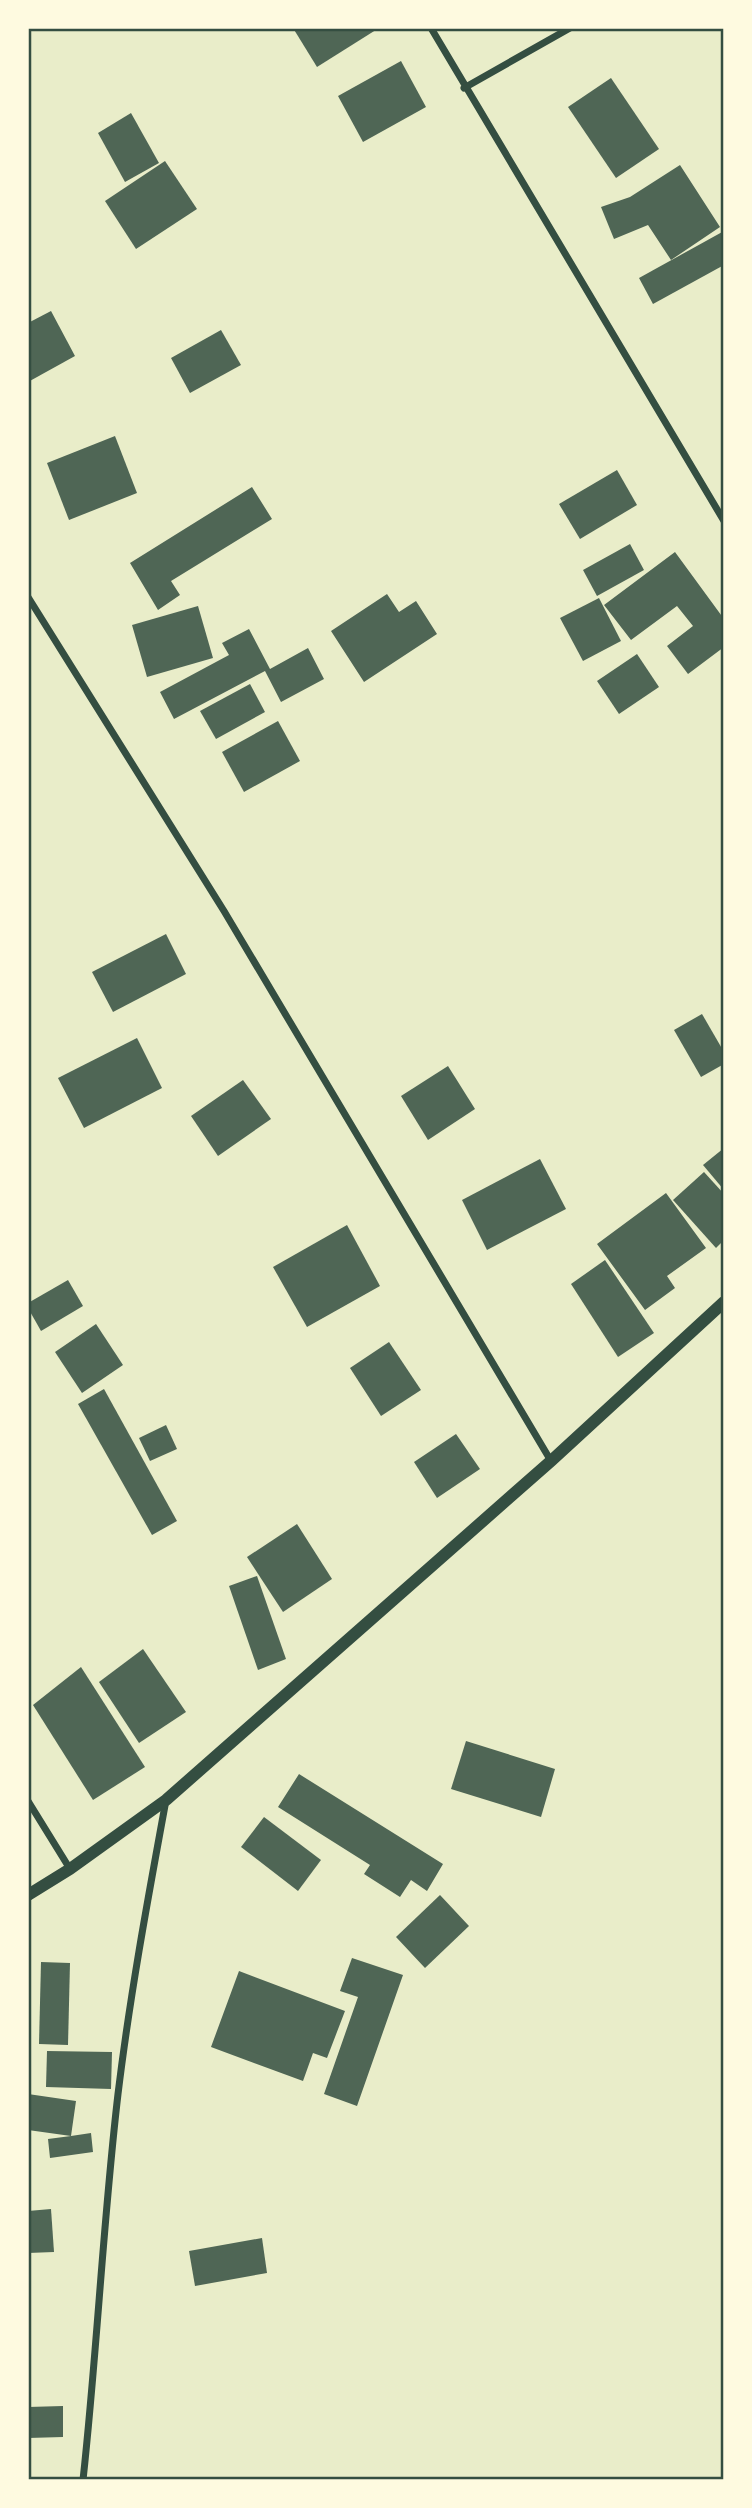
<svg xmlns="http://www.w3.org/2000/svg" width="752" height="2508" font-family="'Open Sans',sans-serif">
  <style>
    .building { fill: #4f6655 }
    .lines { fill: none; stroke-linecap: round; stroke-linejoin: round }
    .minor { stroke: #344e41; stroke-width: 7 }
    .tertiary { stroke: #344e41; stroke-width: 12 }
    .neatline { fill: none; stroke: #344e41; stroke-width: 2.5 }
  </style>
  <rect width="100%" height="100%" fill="#e9edc9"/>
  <g class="building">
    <path d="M293,28h86l-62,39z"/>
    <path d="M401,61l25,46 -63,35 -25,-46z"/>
    <path d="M611,78l48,71 -43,29 -48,-71z"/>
    <path d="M131,113l28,50 -34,19 -27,-49z"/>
    <path d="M165,161l32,48 -61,40 -31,-48z"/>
    <path d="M680,165l40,62 -49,33 -23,-35 -34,14 -13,-32 29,-10z"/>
    <path d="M724,231v34l-71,39 -14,-26z"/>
    <path d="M51,311l24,45 -47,26v-59z"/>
    <path d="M221,330l20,35 -51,28 -19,-35z"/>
    <path d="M115,436l22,57 -68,27 -22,-57z"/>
    <path d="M617,470l20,35 -57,34 -21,-35z"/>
    <path d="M252,487l20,32 -101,62 9,14 -22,15 -28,-47z"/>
    <path d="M630,544l14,26 -47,26 -14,-26z"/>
    <path d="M675,552l49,67v28l-36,27 -21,-28 26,-20 -16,-20 -46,34 -27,-35z"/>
    <path d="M387,594l12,18 17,-11 21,33 -73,48 -33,-51z"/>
    <path d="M599,598l22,43 -38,20 -23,-43z"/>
    <path d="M198,606l15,52 -66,19 -15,-52z"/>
    <path d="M249,629l21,40 38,-21 16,31 -43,23 -16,-31 -91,48 -14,-27 69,-37 -7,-12z"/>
    <path d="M637,654l22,33 -40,27 -22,-33z"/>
    <path d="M250,684l15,28 -49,27 -16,-28z"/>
    <path d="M278,721l22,40 -56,31 -22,-40z"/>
    <path d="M166,934l20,40 -73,38 -21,-40z"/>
    <path d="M702,1014l22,38v12l-23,13 -27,-47z"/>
    <path d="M137,1038l25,50 -78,40 -26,-50z"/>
    <path d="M448,1066l27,43 -47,31 -27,-44z"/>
    <path d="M243,1080l28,39 -53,37 -27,-40z"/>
    <path d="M724,1148v42l-21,-25z"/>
    <path d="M540,1159l26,50 -79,41 -25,-50z"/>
    <path d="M704,1172l20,22v46l-8,8 -43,-48z"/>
    <path d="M666,1193l40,55 -39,28 8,12 -30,22 -48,-66z"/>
    <path d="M347,1225l33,61 -73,41 -34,-60z"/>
    <path d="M605,1260l49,73 -36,24 -47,-73z"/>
    <path d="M68,1280l15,26 -42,25 -13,-23v-5z"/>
    <path d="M96,1324l27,41 -41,28 -27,-41z"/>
    <path d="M389,1342l32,48 -40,26 -31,-48z"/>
    <path d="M104,1389l73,132 -25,14 -74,-131z"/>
    <path d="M166,1425l11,24 -27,12 -11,-23z"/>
    <path d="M456,1434l24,35 -43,29 -23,-36z"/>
    <path d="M297,1524l35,55 -49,33 -36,-55z"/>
    <path d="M257,1576l29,83 -28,11 -29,-84z"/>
    <path d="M143,1649l43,63 -47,31 -40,-61z"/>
    <path d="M81,1667l64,100 -52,33 -60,-95z"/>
    <path d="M466,1741l89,28 -14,48 -90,-28z"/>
    <path d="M299,1774l144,90 -16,27 -16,-11 -11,17 -36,-23 6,-9 -92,-58z"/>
    <path d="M264,1817l57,43 -23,31 -57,-44z"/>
    <path d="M440,1895l29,31 -44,42 -29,-31z"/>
    <path d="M352,1958l51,17 -46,131 -33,-12 34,-97 -18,-6z"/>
    <path d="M41,1962l29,1 -2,82 -29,-1z"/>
    <path d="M239,1971l106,40 -18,47 -14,-5 -10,28 -92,-34z"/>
    <path d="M47,2051l65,1 -1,37 -65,-2z"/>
    <path d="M28,2094l48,7 -5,35 20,-3 2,19 -43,6 -2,-19 23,-3 -43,-6z"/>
    <path d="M51,2209l3,43 -26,1v-42z"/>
    <path d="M262,2238l5,35 -72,13 -6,-35z"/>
    <path d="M63,2406v31l-35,1v-31z"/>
  </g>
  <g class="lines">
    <g class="minor">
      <path d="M431,28l293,493"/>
      <path d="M464,88l106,-60"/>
      <path d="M28,597l196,314 327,550"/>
      <path d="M28,1801l42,68"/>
      <path d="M83,2480c14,-128 20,-258 35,-386 12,-99 30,-196 48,-294"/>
    </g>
    <path class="tertiary" d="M28,1895l42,-26 96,-69 385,-339 173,-159"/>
  </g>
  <rect width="752" height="2508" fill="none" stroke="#fefae0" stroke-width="60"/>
  <rect x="30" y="30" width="692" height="2448" class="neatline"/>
</svg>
